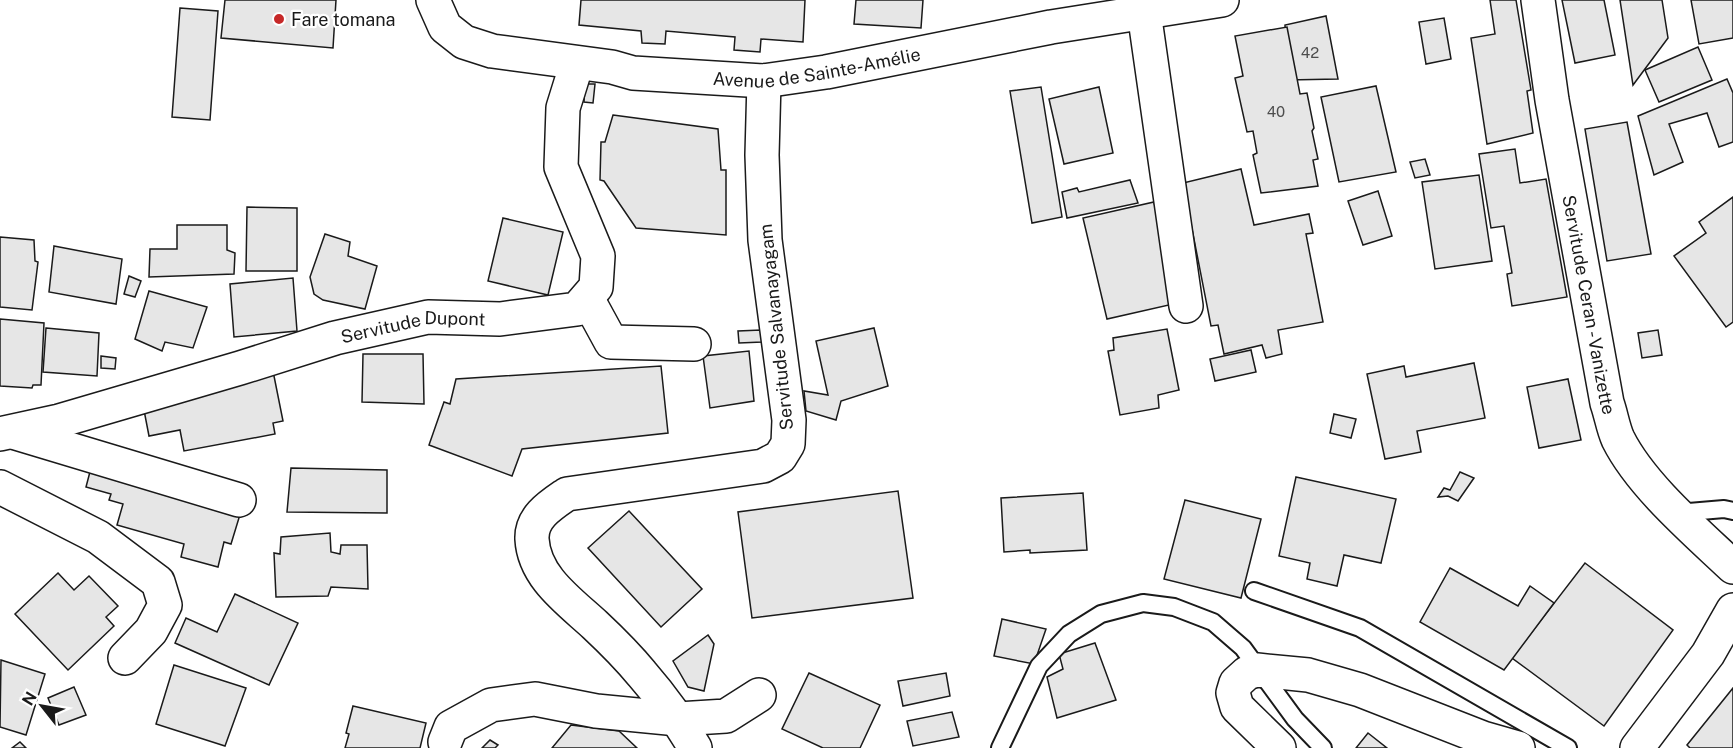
<svg xmlns="http://www.w3.org/2000/svg" width="1733" height="748" font-family="'Public Sans',sans-serif">
  <style>
    .building { fill: #e6e6e6; stroke: #1a1a1a; stroke-width: 1.5 }
    .lines { fill: none; stroke-linecap: round; stroke-linejoin: round }
    .service-casing { stroke: #1a1a1a; stroke-width: 20 }
    .minor-casing { stroke: #1a1a1a; stroke-width: 36 }
    .tertiary-casing { stroke: #1a1a1a; stroke-width: 36 }
    .service { stroke: #fff; stroke-width: 16 }
    .minor { stroke: #fff; stroke-width: 33 }
    .tertiary { stroke: #fff; stroke-width: 33 }
    .poi-dot { fill: #c62828; stroke: #fff; stroke-width: 2 }
    .labels { text-anchor: middle; dominant-baseline: central; stroke-width: 4.5; stroke-linejoin: round; paint-order: stroke }
    .number-label { font-size: 15px; fill: #4d4d4d }
    .poi-label { font-size: 18px; fill: #1a1a1a; stroke: #fff; text-anchor: start }
    .street-label { font-size: 18px; fill: #1a1a1a; stroke: #fff }
  </style>
  <rect width="100%" height="100%" fill="#fff"/>
  <g class="building">
    <path d="M225,0h111l-3,48 -112,-10z"/>
    <path d="M581,0h224l-2,42 -42,-3 -1,13 -26,-2 1,-13 -69,-6 -1,13 -23,-1 -1,-12 -62,-6z"/>
    <path d="M856,0h67l-2,28 -67,-4z"/>
    <path d="M1490,0h26l15,90 -4,1 6,42 -46,11 -16,-106 24,-4z"/>
    <path d="M1562,0h42l11,55 -40,8z"/>
    <path d="M1620,0h42l6,38 -35,47z"/>
    <path d="M1691,0h42v38l-34,6z"/>
    <path d="M180,8l38,3 -8,109 -38,-3z"/>
    <path d="M1326,16l12,63 -51,1 -2,-55z"/>
    <path d="M1444,18l7,41 -25,5 -7,-42z"/>
    <path d="M1287,27l13,67 7,-1 7,35 -2,3 6,28 -5,1 5,26 -57,7 -8,-38 4,-2 -4,-22 -6,1 -12,-54 8,-2 -8,-40z"/>
    <path d="M1698,47l14,33 -53,22 -14,-32z"/>
    <path d="M1727,79l6,14v49l-14,5 -12,-34 -38,11 14,38 -29,13 -16,-59z"/>
    <path d="M585,84h10l-2,19 -9,-1z"/>
    <path d="M1376,86l20,86 -57,10 -18,-85z"/>
    <path d="M1041,87l21,130 -30,6 -22,-132z"/>
    <path d="M1099,87l14,66 -49,11 -15,-65z"/>
    <path d="M613,115l105,14 3,41h5v65l-90,-7 -32,-47 -4,-1 1,-38h4z"/>
    <path d="M1627,122l24,132 -44,7 -22,-132z"/>
    <path d="M1515,149l5,34 26,-4 21,118 -55,9 -5,-32 5,-1 -8,-47 -13,2 -12,-74z"/>
    <path d="M1425,159l5,16 -15,3 -5,-16z"/>
    <path d="M1241,169l13,56 55,-11 4,19 -7,1 17,88 -45,8 4,24 -16,4 -4,-13 -38,9 -6,-29 -7,1 -28,-143z"/>
    <path d="M1479,175l13,86 -57,8 -13,-87z"/>
    <path d="M1130,180l8,23 -71,15 -5,-26 15,-4 2,4z"/>
    <path d="M1378,191l14,45 -29,9 -15,-44z"/>
    <path d="M1733,197v125l-7,5 -52,-71 32,-23 -7,-11z"/>
    <path d="M1154,202l16,72 -3,14 2,17 -62,14 -24,-101z"/>
    <path d="M247,207l50,1v63h-51z"/>
    <path d="M503,218l60,14 -15,63 -60,-14z"/>
    <path d="M177,225h50v25l8,3 -1,21 -85,3 1,-28h27z"/>
    <path d="M325,234l25,8 -2,14 29,10 -12,43 -42,-9 -9,-6 -4,-17z"/>
    <path d="M0,237l34,3 1,21 3,1 -6,48 -32,-3z"/>
    <path d="M54,246l68,13 -6,45 -67,-12z"/>
    <path d="M129,276l12,5 -6,16 -11,-3z"/>
    <path d="M293,278l4,53 -63,6 -4,-53z"/>
    <path d="M149,291l58,16 -14,41 -28,-6 -3,9 -27,-12z"/>
    <path d="M0,319l44,4 -3,62h-8l-1,3 -32,-2z"/>
    <path d="M46,328l53,5 -2,43 -54,-4z"/>
    <path d="M874,328l14,58 -47,15 -5,19 -30,-9 -2,-20 24,4 -12,-54z"/>
    <path d="M1167,329l12,61 -21,5 1,13 -39,7 -12,-64 6,-1 -1,-12z"/>
    <path d="M761,330l1,12 -23,1 -1,-12z"/>
    <path d="M1658,330l4,25 -20,3 -4,-25z"/>
    <path d="M1251,350l5,22 -41,9 -5,-22z"/>
    <path d="M749,351l5,50 -44,7 -7,-52z"/>
    <path d="M363,354h60l1,50 -62,-2z"/>
    <path d="M101,356l15,2 -1,11 -14,-1z"/>
    <path d="M1474,363l11,55 -68,13 4,21 -36,7 -18,-85 37,-8 2,11z"/>
    <path d="M661,366l7,67 -146,16 -10,27 -83,-31 15,-43 6,2 6,-25z"/>
    <path d="M273,371l10,50 -10,2 2,11 -91,17 -4,-21 -31,6 -6,-31z"/>
    <path d="M1568,379l13,61 -42,8 -12,-61z"/>
    <path d="M1334,414l22,5 -5,19 -21,-5z"/>
    <path d="M92,464l150,44 -11,36 -7,-2 -6,25 -37,-10 3,-13 -67,-19 6,-21 -14,-4 2,-6 -25,-7z"/>
    <path d="M291,468l96,2v43l-100,-1z"/>
    <path d="M1460,472l14,6 -16,23 -10,-5 -10,1 6,-9 6,2z"/>
    <path d="M1296,477l100,22 -15,64 -37,-8 -7,31 -30,-7 3,-16 -31,-7z"/>
    <path d="M898,491l15,107 -161,20 -14,-106z"/>
    <path d="M1083,493l4,57 -57,3v-3l-26,2 -3,-54z"/>
    <path d="M1185,500l76,19 -20,79 -77,-19z"/>
    <path d="M629,511l73,78 -41,38 -73,-79z"/>
    <path d="M330,533l1,19 9,2 1,-9h26l1,44 -37,-2 -3,9 -52,1 -2,-44 6,1 1,-17z"/>
    <path d="M1585,563l88,67 -69,96 -92,-68z"/>
    <path d="M1450,568l68,38 12,-20 24,17 -50,67 -84,-48z"/>
    <path d="M58,573l16,17 15,-14 29,30 -12,11 8,9 -46,44 -53,-56z"/>
    <path d="M235,594l63,29 -29,62 -94,-42 11,-25 31,14z"/>
    <path d="M1002,619l44,10 -12,35 -40,-8z"/>
    <path d="M708,635l6,9 -10,47 -16,-4 -15,-26z"/>
    <path d="M1095,643l21,57 -59,18 -10,-41 16,-8 -4,-15z"/>
    <path d="M1,660l44,14 -19,61 -26,-8z"/>
    <path d="M174,665l72,23 -21,58 -69,-22z"/>
    <path d="M809,673l71,32 -20,43h-37l-41,-19z"/>
    <path d="M946,673l4,23 -47,10 -5,-25z"/>
    <path d="M74,687l12,28 -27,10 -11,-27z"/>
    <path d="M1733,688v60h-43l-3,-3z"/>
    <path d="M353,706l73,17 -6,25h-75l4,-14 -3,-1z"/>
    <path d="M952,712l7,25 -46,9 -6,-25z"/>
    <path d="M571,725l48,6 18,17h-85z"/>
    <path d="M1368,733l19,15h-31z"/>
    <path d="M490,740l8,5 -3,3h-13z"/>
    <path d="M20,742l6,6h-14z"/>
  </g>
  <g class="lines">
    <defs>
      <g id="service">
        <path d="M1677,513l47,-4 9,2"/>
        <path d="M1254,591l106,37 208,120"/>
        <path d="M1000,748l39,-82 30,-32 32,-20 42,-11 31,4 39,15 30,26 52,71 28,29"/>
      </g>
      <g id="minor">
        <path id="s1" d="M1538,0l14,100 55,303c4,11 6,25 11,36 23,46 77,92 115,128"/>
        <path d="M1144,12l42,294"/>
        <path d="M587,298l24,44 83,2"/>
        <path d="M16,433l223,67"/>
        <path id="s2" d="M0,434l59,-13 181,-53 95,-30 93,-21 72,2 77,-10 19,-22 2,-31 -37,-89 2,-59 14,-45"/>
        <path d="M0,487l98,50 60,45 7,23 -14,26 -26,27"/>
        <path d="M445,742l6,-15 40,-22 44,-6 61,12 82,8 48,-3 33,-21"/>
        <path d="M695,748c-15,-26 -33,-51 -53,-74 -14,-17 -31,-34 -47,-49 -26,-24 -61,-48 -63,-86 -1,-22 19,-34 35,-45l196,-28 17,-9 8,-13 1,-24 -24,-180 -3,-85 2,-74"/>
        <path d="M1279,748l-42,-41 -4,-14 3,-10 11,-10 10,-3 51,5 52,15 123,48 35,10"/>
        <path d="M1637,748l71,-94 25,-44"/>
      </g>
      <g id="tertiary">
        <path id="s3" d="M433,0l12,27 19,15 28,9 120,16 21,6 131,8 62,-9 225,-45 171,-27"/>
      </g>
    </defs>
    <use href="#service" class="service-casing"/>
    <use href="#minor" class="minor-casing"/>
    <use href="#tertiary" class="tertiary-casing"/>
    <use href="#service" class="service"/>
    <use href="#minor" class="minor"/>
    <use href="#tertiary" class="tertiary"/>
  </g>
  <circle class="poi-dot" cx="279" cy="19" r="6"/>
  <g class="labels">
    <g class="number-label">
      <text x="1310" y="52">42</text>
      <text x="1276" y="111">40</text>
    </g>
    <g class="poi-label">
      <text x="291" y="19">Fare tomana</text>
    </g>
    <g class="street-label">
      <text stroke="none"><textPath href="#s3" startOffset="411">Avenue de Sainte-Amélie</textPath></text>
      <text stroke="none"><textPath href="#s1" startOffset="309">Servitude Ceran - Vanizette</textPath></text>
      <text transform="translate(776 327) rotate(-96)">Servitude Salvanayagam</text>
      <text stroke="none"><textPath href="#s2" startOffset="428">Servitude Dupont</textPath></text>
    </g>
  </g>
  <g transform="translate(42 706) rotate(301)" stroke="#ffffff" stroke-width="4.5" paint-order="stroke">
  <path d="M0-4.5L10 22L0 15L-10 22Z" fill="#1a1a1a"/>
  <text y="-9" font-size="16" font-weight="bold" text-anchor="middle" fill="#1a1a1a">N</text>
  </g>
</svg>
